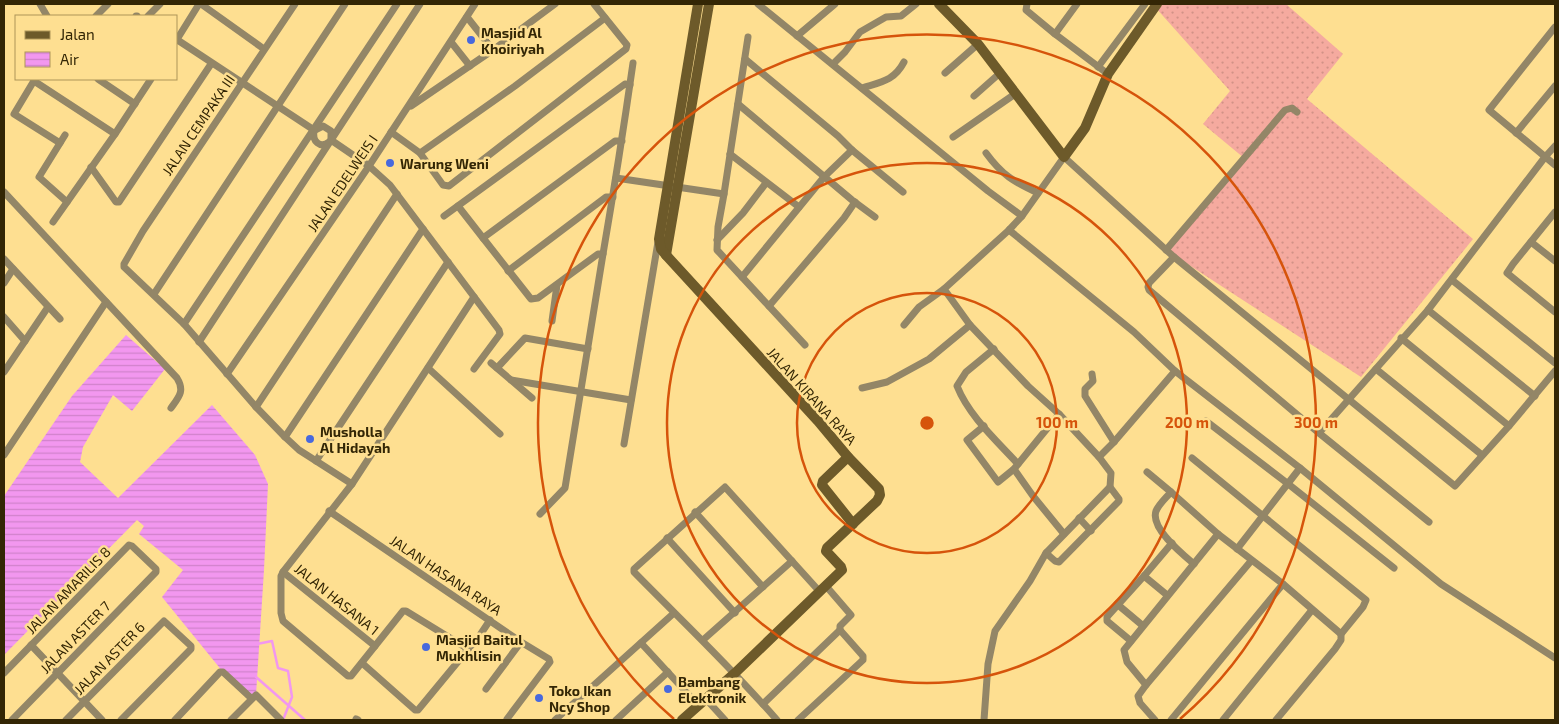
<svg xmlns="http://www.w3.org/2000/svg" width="1559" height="724" font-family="'Exo 2',sans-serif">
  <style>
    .grass { fill: url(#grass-dots) }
    .water { fill: url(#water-rules) }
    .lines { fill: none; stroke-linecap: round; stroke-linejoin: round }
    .stream { stroke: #f297ef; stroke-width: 2.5 }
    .street { stroke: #938667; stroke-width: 7 }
    .secondary { stroke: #6d5a2a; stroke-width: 10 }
    .ring { fill: none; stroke: #d6540b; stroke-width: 2.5 }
    .poi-dot { fill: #4869dd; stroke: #fedf91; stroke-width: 2 }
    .labels { text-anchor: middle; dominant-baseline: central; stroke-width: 5; stroke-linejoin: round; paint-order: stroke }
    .poi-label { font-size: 14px; font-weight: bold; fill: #332605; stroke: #fedf91; text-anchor: start }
    .street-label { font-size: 14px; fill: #332605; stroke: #fedf91 }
    .centre { fill: #d6540b; stroke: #fedf91; stroke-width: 2.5 }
    .ring-label { font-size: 15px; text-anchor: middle; font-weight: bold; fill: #d6540b; stroke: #fedf91; stroke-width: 5; stroke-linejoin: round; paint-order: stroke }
  </style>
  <defs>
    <pattern id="grass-dots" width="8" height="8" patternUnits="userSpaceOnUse" patternTransform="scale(1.25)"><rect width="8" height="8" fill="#f5aa9f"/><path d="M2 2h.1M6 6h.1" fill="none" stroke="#d29287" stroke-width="1.8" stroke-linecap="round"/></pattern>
    <pattern id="water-rules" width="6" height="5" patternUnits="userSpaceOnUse" patternTransform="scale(1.25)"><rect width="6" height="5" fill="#f297ef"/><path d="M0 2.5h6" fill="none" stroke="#d082cb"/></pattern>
  </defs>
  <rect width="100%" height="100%" fill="#fedf91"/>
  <path class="grass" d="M1157,4h129l57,50 -36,45 166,140 -112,138 -195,-127 78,-92 -41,-34 27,-33 -75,-84z"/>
  <path class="water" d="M126,335l39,34 -33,42 -19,-16 -30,52 -3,15 38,36 94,-93 43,50 13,29 -4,86 -8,125 -5,3 -28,-26 -61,-75 21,-27 -44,-36 5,-8 -7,-6 -133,135v-159l68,-100z"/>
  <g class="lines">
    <g class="stream">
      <path d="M257,644l15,-3 6,27 10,3 4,26 -9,23"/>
      <path d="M256,677l49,43"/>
    </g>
    <g class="street">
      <path d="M40,4l7,12"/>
      <path d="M201,4l63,45"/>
      <path d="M295,4l-152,227 -19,33v3l60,57 72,83 29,30 14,13 53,34"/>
      <path d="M758,4l230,187 34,25"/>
      <path d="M1027,4l-1,6 29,24 53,40"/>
      <path d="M96,16l12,-12"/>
      <path d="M136,16h1"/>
      <path d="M148,16l12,-12"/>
      <path d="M467,17l26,33"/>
      <path d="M1555,27l-66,83 66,55"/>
      <path d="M1055,34l22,-30"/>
      <path d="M797,36l38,-32"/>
      <path d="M176,39l138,91"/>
      <path d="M176,41l23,-37"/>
      <path d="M451,42l19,24"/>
      <path d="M745,59l93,77 14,14 51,42"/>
      <path d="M833,64l12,-12 15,-20 26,-15 15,-1 15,-12"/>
      <path d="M1098,67l47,-63"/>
      <path d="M945,73l33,-29"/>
      <path d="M35,79l-21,35 46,29"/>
      <path d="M98,79l37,25"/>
      <path d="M34,81l81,53"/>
      <path d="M862,88c19,-6 32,-7 42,-26"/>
      <path d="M974,96l26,-23"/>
      <path d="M738,104l114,96 23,17"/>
      <path d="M411,106l82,-56 62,-46"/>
      <path d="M315,130l8,-4 8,5v7"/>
      <path d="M314,131c-2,10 6,18 15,11"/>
      <path d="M391,132l29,21 23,32 6,1 177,-137 1,-4 -33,-41"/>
      <path d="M1516,133l39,-47"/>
      <path d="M65,135l-26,42 28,25"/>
      <path d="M953,137l62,-43"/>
      <path d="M331,140l38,26 21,19 109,145 1,4 -26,35"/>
      <path d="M622,141h-7l-132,97 48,61 7,-1 60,-44h5c11,-64 21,-128 30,-191"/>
      <path d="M420,153l95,-67 90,-68"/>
      <path d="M986,153c16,22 28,29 52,40"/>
      <path d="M730,154l69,53"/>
      <path d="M91,167l25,35h3l92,-138"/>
      <path d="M616,178l108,16 -6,33 -1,23 88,95"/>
      <path d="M4,192l173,186c8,13 2,19 -6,30"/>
      <path d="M724,194l24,-157"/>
      <path d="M458,206l25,32"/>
      <path d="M1555,212l-42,52 -6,9 48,39"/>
      <path d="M444,216l181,-132 5,1"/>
      <path d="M53,222l62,-88 36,-55"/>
      <path d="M1009,230l125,102 41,39 125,97 141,116 114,74"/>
      <path d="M717,240l26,-27 23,-30"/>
      <path d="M1531,242l24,19"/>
      <path d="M1166,250l119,-140 7,-2 5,4"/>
      <path d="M1174,257l-25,26 -1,4 1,3 170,143 110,89"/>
      <path d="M4,259l56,60"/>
      <path d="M508,271l98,-74h7"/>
      <path d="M742,277l82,-100 28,-27"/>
      <path d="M1452,280l103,83"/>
      <path d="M4,283l9,-14"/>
      <path d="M154,294l191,-290"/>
      <path d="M769,306l75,-88 11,-16"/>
      <path d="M1428,310l107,86"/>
      <path d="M4,317l21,24"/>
      <path d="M552,321l5,-36"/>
      <path d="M184,324l213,-320"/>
      <path d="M904,325l15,-18 25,-18"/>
      <path d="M1401,338l108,88"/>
      <path d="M199,342l221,-338"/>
      <path d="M994,349l-28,23 -9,14c12,30 39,54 61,78"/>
      <path d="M491,363l41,35"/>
      <path d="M428,368l72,66"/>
      <path d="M497,368l28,-30 63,11"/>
      <path d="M1376,369l106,86"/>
      <path d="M4,372l44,-65"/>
      <path d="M227,374l142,-208 106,-162"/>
      <path d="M1092,374l1,7 -8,8v7l29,46"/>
      <path d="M511,380l120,20"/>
      <path d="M862,388l25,-6 42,-23 41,-34"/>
      <path d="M256,407l141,-213"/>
      <path d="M1206,421l81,62 107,85"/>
      <path d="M984,426l-17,14 31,42 16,-13 45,-55"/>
      <path d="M1319,433l109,-123 117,-153 10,-11"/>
      <path d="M285,437l138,-208"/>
      <path d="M624,444l34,-202"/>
      <path d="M4,455l102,-153"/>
      <path d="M1099,457l15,-15 61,-71"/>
      <path d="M1192,458l174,142 -3,7 -22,27v6l-6,9 -59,71"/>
      <path d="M316,461l132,-199"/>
      <path d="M1014,469l19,27 31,38"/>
      <path d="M1147,472l24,20"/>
      <path d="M329,511l192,131 28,17 1,3 -43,57 1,1"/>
      <path d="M695,512l68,75"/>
      <path d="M540,514l25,-26 38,-234"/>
      <path d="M1079,518l12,13"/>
      <path d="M667,538l68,75"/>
      <path d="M1237,549l63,-81"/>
      <path d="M1046,553l9,8 4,1 60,-61v-2l-9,-12"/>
      <path d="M1194,564c-12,-10 -44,-36 -38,-53 3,-7 10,-13 15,-19l47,42 65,50 58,50"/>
      <path d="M283,572l92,74"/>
      <path d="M1144,576l23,19"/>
      <path d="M1117,604l25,21"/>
      <path d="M703,640l89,-79"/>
      <path d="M1131,641l-24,-20v-4l37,-41 28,-33"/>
      <path d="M641,643l57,62"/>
      <path d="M31,645l71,75"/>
      <path d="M468,649l-62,-38h-3l-52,65h-3l-65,-55 -2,-8v-37l2,-4 69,-88 122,-187"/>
      <path d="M362,663l53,47h3l62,-75 10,-15"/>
      <path d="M4,673l125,-128 3,1 24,23v3l-144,148"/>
      <path d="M1146,685l105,-124"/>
      <path d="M486,689l35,-47"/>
      <path d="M705,698l20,22"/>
      <path d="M763,704l77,-74"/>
      <path d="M356,719l2,1"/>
      <path d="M66,720l98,-99 27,25v3l-70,71"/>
      <path d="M175,720l45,-48h3l28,26"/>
      <path d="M231,720l25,-25 25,25"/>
      <path d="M555,720l119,-107"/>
      <path d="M616,720l52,-48"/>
      <path d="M777,720c-45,-52 -95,-99 -143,-148v-3l91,-82 95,105"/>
      <path d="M798,720l65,-60v-4l-23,-26v-4l11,-11 -25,-29"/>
      <path d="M984,720l4,-56 7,-33 35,-50 16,-28 64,-66 1,-14 -12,-16 -40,-43 -31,-28 -58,-61 -26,-36 65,-59 13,-14 42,-59 110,100 281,229 54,-60 46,-55"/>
      <path d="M1155,720l-15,-17 -2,-7 8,-11 -19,-23 -3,-12 94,-116"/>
      <path d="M1171,720l112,-136"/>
      <path d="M1223,720l89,-110"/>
    </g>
    <g class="secondary">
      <path d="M939,4l39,40 86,113 21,-29 23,-54 49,-70"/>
      <path d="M666,255l43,-251"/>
      <path d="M848,457l-25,24 -1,4 31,39"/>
      <path d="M682,720l53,-47 107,-103 -1,-3 -15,-16 1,-3 50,-47 3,-6 -1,-6 -31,-32 -30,-36 -152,-166 -5,-6 -2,-10 39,-235"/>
    </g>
  </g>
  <g class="ring">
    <circle cx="927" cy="423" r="130"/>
    <circle cx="927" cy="423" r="260"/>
    <path d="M674 719A389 389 0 1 1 1180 719"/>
  </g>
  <g class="poi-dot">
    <circle cx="471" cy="40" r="5"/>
    <circle cx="390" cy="163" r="5"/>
    <circle cx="310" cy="439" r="5"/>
    <circle cx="426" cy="647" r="5"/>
    <circle cx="668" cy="689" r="5"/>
    <circle cx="539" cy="698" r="5"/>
  </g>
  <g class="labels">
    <g class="poi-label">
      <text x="481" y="32">Masjid Al<tspan x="481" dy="16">Khoiriyah</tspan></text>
      <text x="400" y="163">Warung Weni</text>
      <text x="320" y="431">Musholla<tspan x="320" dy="16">Al Hidayah</tspan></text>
      <text x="436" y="639">Masjid Baitul<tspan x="436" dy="16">Mukhlisin</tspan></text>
      <text x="678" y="681">Bambang<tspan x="678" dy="16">Elektronik</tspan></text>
      <text x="549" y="690">Toko Ikan<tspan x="549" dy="16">Ncy Shop</tspan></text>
    </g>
    <g class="street-label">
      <text transform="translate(198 125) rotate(-56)">JALAN CEMPAKA III</text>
      <text transform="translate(342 183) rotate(-56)">JALAN EDELWEIS I</text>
      <text transform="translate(812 396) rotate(48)">JALAN KIRANA RAYA</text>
      <text transform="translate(446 575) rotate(34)">JALAN HASANA RAYA</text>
      <text transform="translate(68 590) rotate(-46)">JALAN AMARILIS 8</text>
      <text transform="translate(337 599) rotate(39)">JALAN HASANA 1</text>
      <text transform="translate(75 637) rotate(-46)">JALAN ASTER 7</text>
      <text transform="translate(109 658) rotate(-46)">JALAN ASTER 6</text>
    </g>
  </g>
  <circle cx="927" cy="423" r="8" class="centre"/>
  <g class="ring-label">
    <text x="1057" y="428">100 m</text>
    <text x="1187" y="428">200 m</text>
    <text x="1316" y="428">300 m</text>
  </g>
  <rect width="1559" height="724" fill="none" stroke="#332605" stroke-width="10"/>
  <rect x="15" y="15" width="162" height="65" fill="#fedf91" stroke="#ad9559"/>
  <rect x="25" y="31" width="25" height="8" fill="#6d5a2a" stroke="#ad9559"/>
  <text x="60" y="40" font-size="15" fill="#332605">Jalan</text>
  <rect x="25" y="52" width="25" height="15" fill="url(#water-rules)" stroke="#ad9559"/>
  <text x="60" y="65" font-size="15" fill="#332605">Air</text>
</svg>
